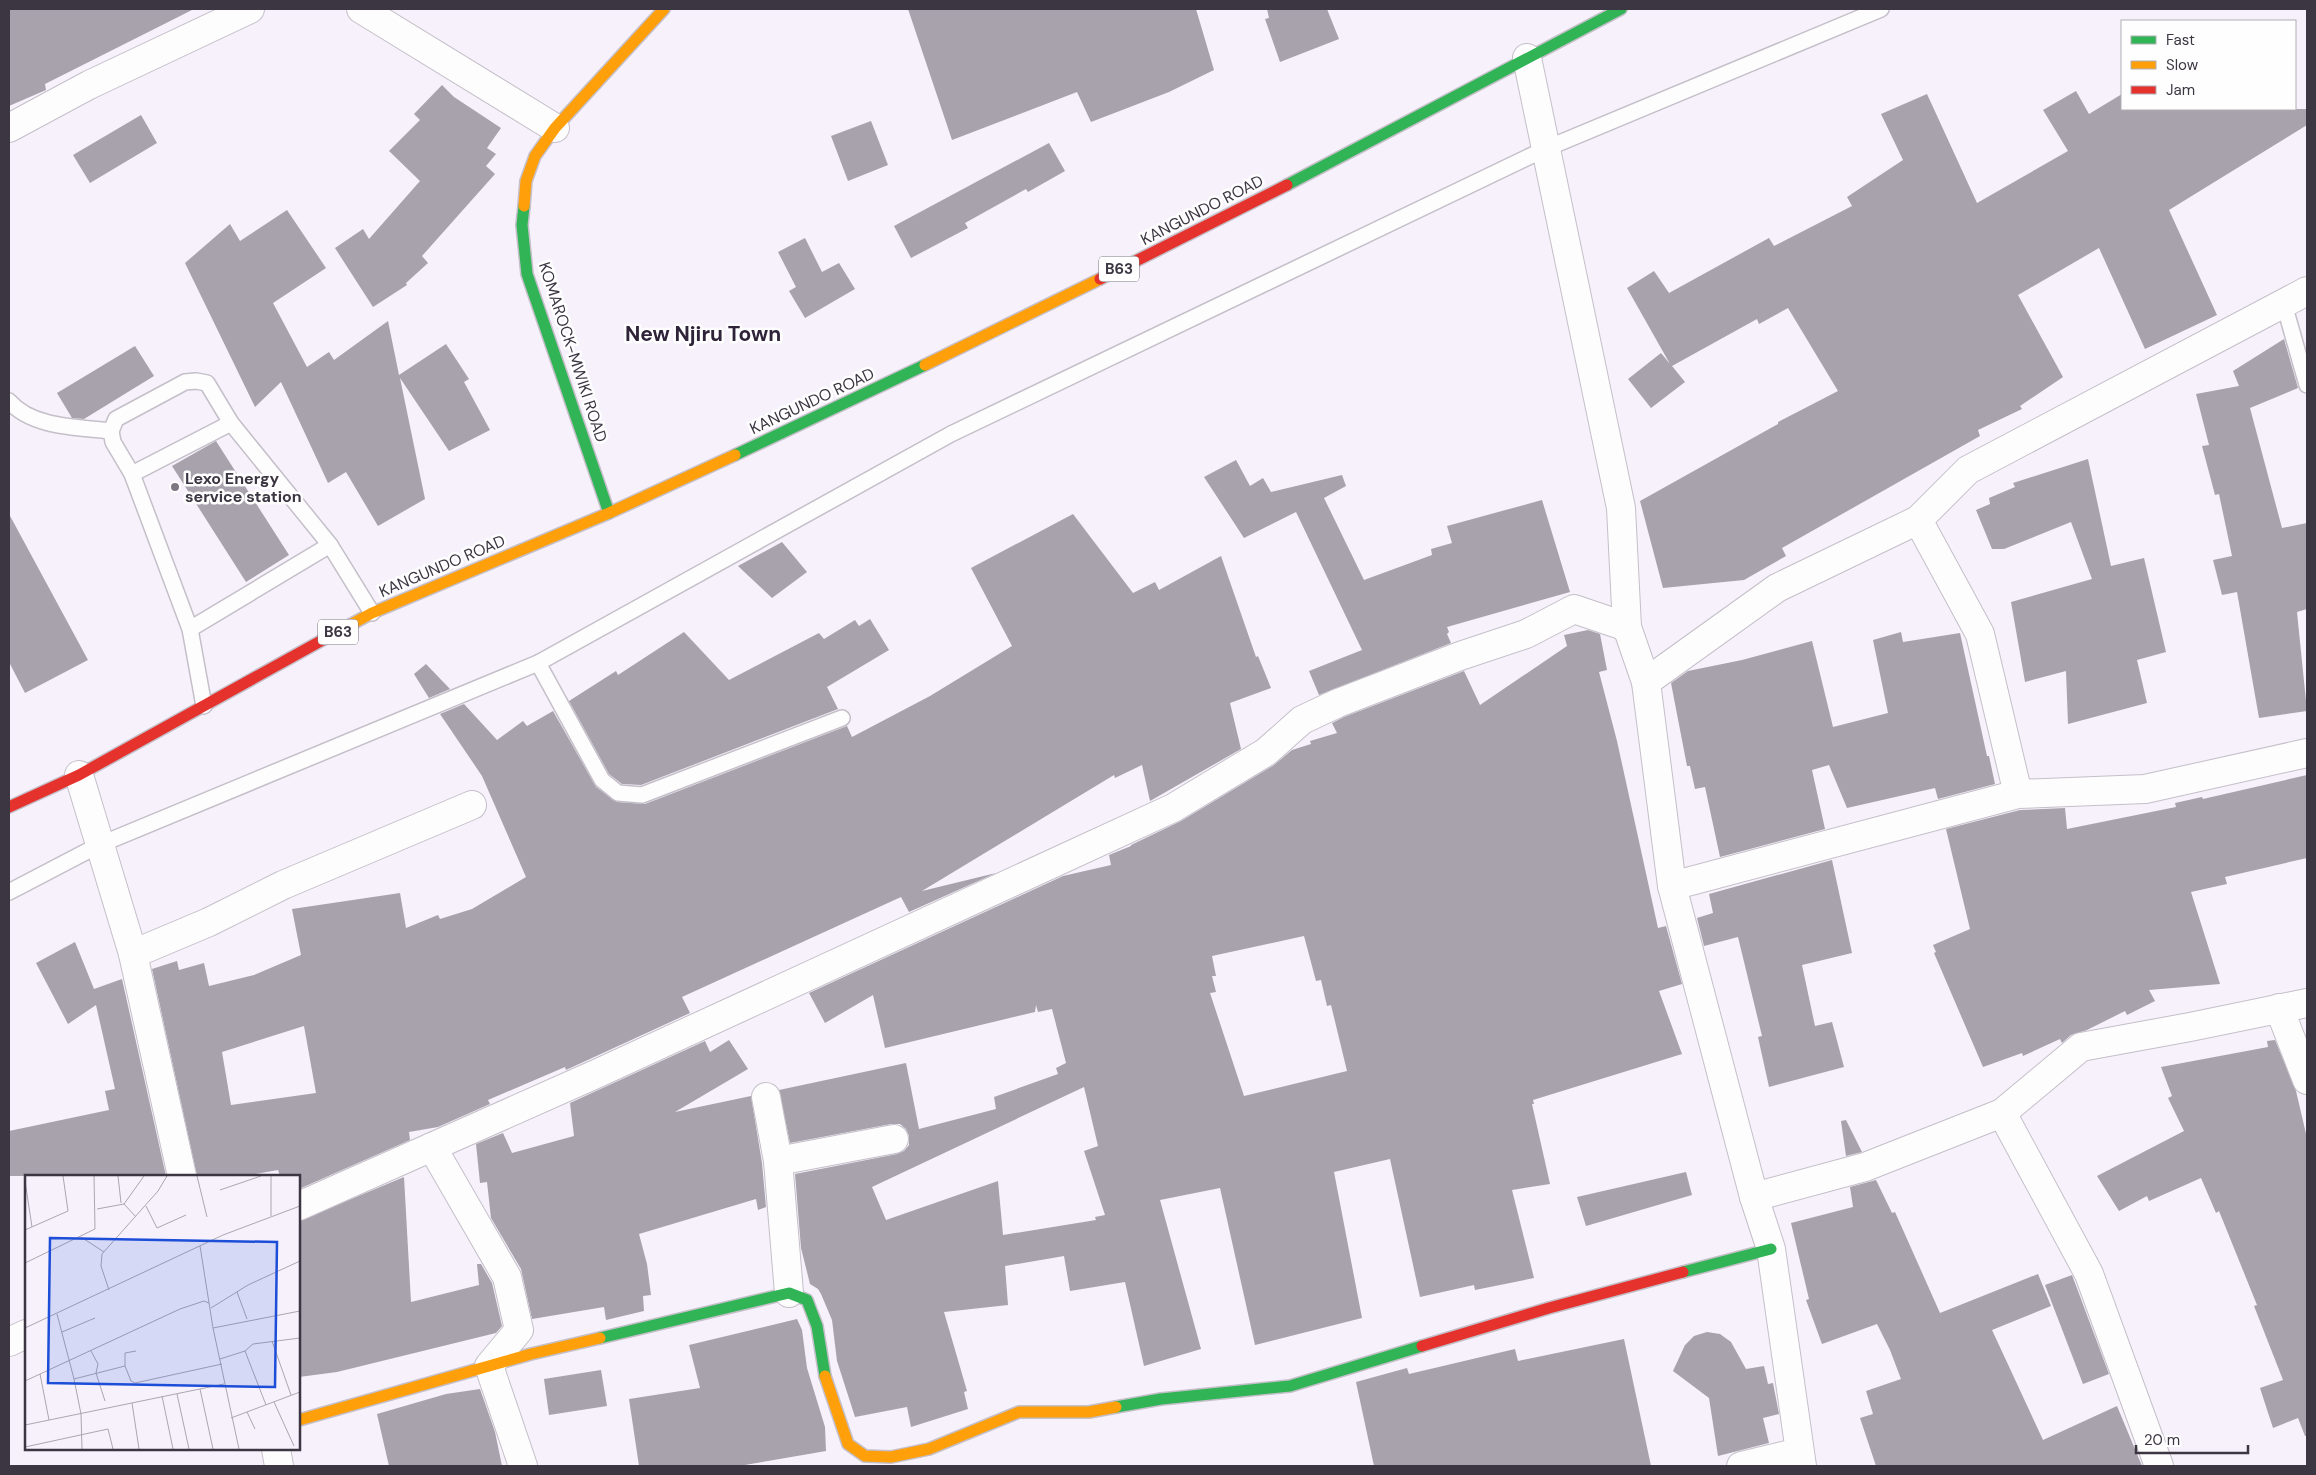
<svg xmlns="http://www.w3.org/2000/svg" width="2316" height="1475" font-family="'DM Sans',sans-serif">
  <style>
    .building { fill: #a7a2ac; fill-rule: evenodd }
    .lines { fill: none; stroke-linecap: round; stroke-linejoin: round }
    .lane-casing { stroke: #c4bfc8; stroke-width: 18 }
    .street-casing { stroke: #c4bfc8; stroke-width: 30 }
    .fast-casing { stroke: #c4bfc8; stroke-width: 14 }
    .slow-casing { stroke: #c4bfc8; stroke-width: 14 }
    .jam-casing { stroke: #c4bfc8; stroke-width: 14 }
    .lane { stroke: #fefdfe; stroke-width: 15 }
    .street { stroke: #fefdfe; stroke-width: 28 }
    .fast { stroke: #30b455; stroke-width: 11 }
    .slow { stroke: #ff9f0a; stroke-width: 11 }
    .jam { stroke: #e5322d; stroke-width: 11 }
    .poi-dot { fill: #7d7783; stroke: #fefefe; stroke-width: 2 }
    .labels { text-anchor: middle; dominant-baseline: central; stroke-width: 5; stroke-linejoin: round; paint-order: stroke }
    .shield { fill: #fefefe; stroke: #76727a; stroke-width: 1 }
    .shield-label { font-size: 15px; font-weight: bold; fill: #3c3642 }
    .street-label { font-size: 16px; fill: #3c3642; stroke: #fefefe }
    .poi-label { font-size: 16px; font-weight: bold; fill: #3c3642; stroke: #fefefe; text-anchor: start }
    .district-label { font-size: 21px; font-weight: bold; fill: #2f233a; stroke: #fefefe }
    .inset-road { fill: none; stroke: #aca6b1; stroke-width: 1 }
    .view { fill: #1d4ed8; fill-opacity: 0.15; stroke: #1d4ed8; stroke-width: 2.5 }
    .inset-edge { fill: none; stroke: #3c3642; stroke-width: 2.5 }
  </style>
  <rect width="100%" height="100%" fill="#f6f1fb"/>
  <g class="building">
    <path d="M9,9h185l-149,75 1,6 -37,16z"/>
    <path d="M908,9h288l18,61 -45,22 -78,30 -14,-30 -125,48z"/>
    <path d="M1267,9h60l12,30 -59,23 -15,-43 4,-1z"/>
    <path d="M442,85l12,12 47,31 -14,20 9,6 -10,12 9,8 -73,82 6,7 -22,20 1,2 -34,22 -38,-59 28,-19 6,10 51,-58 -31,-30 31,-31 -6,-6z"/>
    <path d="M2076,91l13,23 33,-20v15h185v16l-138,85 48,105 -72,34 -46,-101 -81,47 45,82 -43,29 2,3 -44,21 2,6 -198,112 4,8 -42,24 -81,8 -23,-87 138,-77v-2l60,-31 -50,-83 -29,16 -2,-5 -85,47 13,16 -34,26 -23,-29 33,-26 9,11 -43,-76 27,-17 15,22 100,-55 5,8 78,-40 -5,-9 56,-37 -22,-46 46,-20 50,109 91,-52 -25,-41z"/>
    <path d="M141,115l16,28 -67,40 -17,-28z"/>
    <path d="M871,121l17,44 -40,16 -17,-45z"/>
    <path d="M1049,143l16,28 -37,21 -2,-3 -61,34 3,5 -57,30 -17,-32z"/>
    <path d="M287,210l39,58 -53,35 34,64 22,-15 5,8 54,-39 11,54 47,-31 23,35 -5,3 26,48 -41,21 -49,-73 25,121 -47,27 -32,-54 -18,11 -47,-101 -26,25 -70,-144 45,-39 10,17z"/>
    <path d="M805,238l17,34 17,-9 16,26 -50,29 -16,-27 7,-4 -18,-35z"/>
    <path d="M2284,339l14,49 -48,20 32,120 25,-5v86l-10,3 10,99 -48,7 -22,-126 -15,3 -9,-35 19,-4 -13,-62 -4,1 -13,-49 7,-1 -13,-51 43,-8 -6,-15z"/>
    <path d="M135,346l19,30 -70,43 -12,-1 -15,-25z"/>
    <path d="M216,441l73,114 -43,27 -74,-116z"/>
    <path d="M2088,459l23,107 33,-8 22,94 -29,8 10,43 -79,21 -2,-53 -41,11 -14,-80 81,-23 -21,-57 -67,27h-12l-16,-39 14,-6 -1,-6 26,-11 -2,-4z"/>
    <path d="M1236,460l14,26 13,-8 8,14 71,-17 4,11 -22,12 40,82 68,-25 -1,-6 21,-6 -5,-17 95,-26 28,92 -123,35 2,5 -2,2 4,9 -132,52 -10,-24 53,-21 -66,-138 -52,26 -40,-61z"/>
    <path d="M9,514l79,146 -63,33 -16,-31z"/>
    <path d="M1073,514l60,79 22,-11 4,8 62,-34 35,101 2,-1 13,32 -41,15 11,46 -91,52 -8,-36 -27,13 -1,-3 -192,116 74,-18 -87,39 -8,-15 -219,100 8,16 -124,57 -1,-3 -77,33 2,4 -52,23 -29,5 1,8 -111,49v-13h-19l-2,-6 -33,6h-48l-45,-207 25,-8 2,9 25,-7 5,23 45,-11 47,-20 -9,-46 108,-16 6,35 32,-13 2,4 32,-10 54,-32 -44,-101 -42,-62 24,-10 33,36 26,-19 4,5 26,-15 43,76 21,15 28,2 202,-78 5,11 78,-41 82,-50 -41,-78zM304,1026l12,67 -85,12 -9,-53z"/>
    <path d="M782,542l25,30 -35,26 -34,-32z"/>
    <path d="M870,619l19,31 -62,37 11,22 -197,76 -19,-1 -13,-10 -40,-73 47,-30 2,4 66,-43 45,48 90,-47 5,6 31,-19 4,6z"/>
    <path d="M1588,630l12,4 7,36 -8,2 18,69 41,187 8,-2 16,58 -23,7 23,63 -149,46 1,4h-2l18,80 -38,6 22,88 -59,12 -1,-5 -54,12 -30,-138 -56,13 28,146 -107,27 -35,-157 -60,12 41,149 -57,17 -19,-84 -55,9 -6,-35 -59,10 3,39 -64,7 23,79 -3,1 4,17 -57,18 -4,-20 -52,10 -18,-56 -5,-41 -11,-26 -3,-5 -8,-5 -9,-36 -6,-74 102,-20 7,-3 5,-6v-9l-3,-7 -6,-5h-9l-101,19 -11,-53 127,-27 13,66 77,-20 -2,-12 64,-23 -2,-6 10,-5 -14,-54 -14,3 -2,-7 -1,7 -150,36 -12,-53 -48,28 -16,-30 254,-117 48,-11 -2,-10 22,-9v-1l50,-24 93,-56 18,-15 19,-6 -1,-3 27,-8 -5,-10 12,-6 120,-46 16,34 87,-59 -3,-11zM1304,936l12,45 5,-1 6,26 4,-1 16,66 -103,25 -34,-103 6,-1 -4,-16h4l-4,-20zM1084,1087l14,59 -14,5 21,64 -10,2 1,3 -93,15 -5,-54 -112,39 -14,-33z"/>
    <path d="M1901,632l2,10 57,-9 27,123h2l6,28 -57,15 -3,-11 -88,20 -18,-43 -17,5 13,59 -105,28 -15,-70 -10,2 -5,-23h-3l-16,-83 17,-12 54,-11 70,-19 21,86 55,-14 -15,-73z"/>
    <path d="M426,664l24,25 -21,9 -15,-24z"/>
    <path d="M2307,775v83l-82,19 2,7 -36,8 29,92 -71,6 6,11 -28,14 -2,-4 -38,19 -16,5 -9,8 -2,-4 -37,17 -1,-3 -39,14 -49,-114 2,-1 -3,-7 37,-16 -24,-100 74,-19 45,-2 2,21 109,-22 -1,-4 27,-6 1,2z"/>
    <path d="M1832,860l20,93 -50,12 13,61 17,-4 12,45 -75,20 -11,-50 4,-1 -24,-99 -34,9 -7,-28 16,-5 -4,-19z"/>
    <path d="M75,942l19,47 28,-10 44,197h-157v-45l100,-21 -4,-19 10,-2 -19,-84 -28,19 -32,-61z"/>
    <path d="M729,1040l19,29 -73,43 76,-16 11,67 4,44 -8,3 -2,-11 -117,35 8,30 4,31 -8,1 1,15 -38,9 -2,-13 -72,12 -11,-50 -30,-51 -4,-36 -7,1 -4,-39 27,-11 9,20 62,-17 -4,-33 135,-62 5,11z"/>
    <path d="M2275,1040l21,51 11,47v298h-2l-7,-18 -25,10 -13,-40 23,-8 -29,-74 3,-1 -38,-94 -3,2 -15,-35 -52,23 -2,-5 -28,15 -22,-35 87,-45 -16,-33 4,-2 -11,-29 107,-20 -1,-6z"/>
    <path d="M1846,1120l16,32 -16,4 -5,-35z"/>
    <path d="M1686,1172l6,23 -106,31 -9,-29z"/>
    <path d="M404,1177l7,125 68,-17 -2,-21h4l11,19 10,43 -6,7 -159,39 -38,5v-156z"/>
    <path d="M1876,1180l16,33 3,-1 45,101 98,-39 13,32 -59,24 51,110 74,-34 25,60h-266l-16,-48 13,-4 -7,-23 35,-12 -11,-29 -13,-26 -55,20 -16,-44 3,-1 -18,-76 62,-16 -3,-20z"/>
    <path d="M2072,1275l37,99 -26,10 -38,-99z"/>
    <path d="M797,1319l5,11 5,38 18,59 1,24 -87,15h-100l-10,-67 71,-11 -11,-43z"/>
    <path d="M1707,1332l13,2 11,8 15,27 18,-3 4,18 5,-1 6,31 -16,4 6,25 -51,13 -9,-58 -36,-27 12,-26 9,-9z"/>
    <path d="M1624,1339l27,127h-277l-18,-84 51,-14 2,6 106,-25 3,12z"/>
    <path d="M601,1370l6,36 -58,9 -5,-36z"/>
    <path d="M480,1389l15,43 7,34h-113l-12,-52 69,-20z"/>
  </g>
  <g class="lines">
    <defs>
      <g id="lane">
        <path d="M2284,304l23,81"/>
        <path d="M9,401c23,27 69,26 102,30l2,11 19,32 58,155 14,77"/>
        <path d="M111,431l5,-12 69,-37 11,-1 11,2 24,40 99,122 42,68"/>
        <path d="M132,474l99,-51"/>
        <path d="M190,629l140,-84"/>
        <path d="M538,663l64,117 16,13 24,2 200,-77"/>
        <path d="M9,892l90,-47 439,-182 413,-229 594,-285 336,-140"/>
      </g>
      <g id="street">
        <path d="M361,9l194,119"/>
        <path d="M1527,58l94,450 6,119 19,55 26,204 82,311 17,52 31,217"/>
        <path d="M9,128l80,-43 161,-76"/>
        <path d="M1918,520l62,114 38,160"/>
        <path d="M1646,682l131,-94 141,-68 50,-50 339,-179"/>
        <path d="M79,775l54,179 49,222"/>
        <path d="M1672,886l346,-92 127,-5 162,-36"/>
        <path d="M133,954l76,-32 74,-37 189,-80"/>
        <path d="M2279,1008l28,72"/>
        <path d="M766,1097l12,64"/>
        <path d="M2002,1113l87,161 70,192"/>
        <path d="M432,1147l75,130 12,53 -30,36 34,100"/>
        <path d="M1754,1197l111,-30 137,-54 79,-66 109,-20 117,-24"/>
        <path d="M299,1206l297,-132 577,-266 93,-56 36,-32 36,-17 122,-47 66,-22 48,-25 53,18"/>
        <path d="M789,1293l-11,-132 116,-22"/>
        <path d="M9,1342l17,-8"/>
        <path d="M276,1449l3,17"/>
        <path d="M1741,1466l58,-14"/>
      </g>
      <g id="fast">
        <path d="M1287,185l334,-176"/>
        <path d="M524,206l-2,19 5,49 82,239"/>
        <path d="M735,455l190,-90"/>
        <path d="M1683,1272l88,-23"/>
        <path d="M600,1338l189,-45 18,7 10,26 8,50"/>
        <path d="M1116,1407l45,-8 129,-13 132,-40"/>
      </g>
      <g id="slow">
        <path d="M524,206l2,-25 9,-25 20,-28 109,-119"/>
        <path d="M925,365l175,-86"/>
        <path d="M337,632l35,-19 237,-100 126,-58"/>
        <path d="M825,1376l23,68 17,12 26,1 38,-8 90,-37h70l27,-5"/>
        <path d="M299,1420l232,-66 69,-16"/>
      </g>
      <g id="jam">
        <path d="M1100,279l187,-94"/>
        <path d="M9,807l70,-32 258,-143"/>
        <path d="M1422,1346l127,-38 134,-36"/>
      </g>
    </defs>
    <use href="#lane" class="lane-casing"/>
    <use href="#street" class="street-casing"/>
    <use href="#fast" class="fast-casing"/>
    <use href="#slow" class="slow-casing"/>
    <use href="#jam" class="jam-casing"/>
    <use href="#lane" class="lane"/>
    <use href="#street" class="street"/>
    <use href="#fast" class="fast"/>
    <use href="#slow" class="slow"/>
    <use href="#jam" class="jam"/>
  </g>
  <circle class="poi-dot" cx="175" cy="487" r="5"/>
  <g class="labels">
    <g class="shield">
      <rect x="1099" y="256.5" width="40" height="25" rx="4"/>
      <rect x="318" y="619.5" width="40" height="25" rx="4"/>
    </g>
    <g class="shield-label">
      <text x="1119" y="269">B63</text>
      <text x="338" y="632">B63</text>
    </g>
    <g class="street-label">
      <text transform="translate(1202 210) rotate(-27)">KANGUNDO ROAD</text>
      <text transform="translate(573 352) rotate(72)">KOMAROCK-MWIKI ROAD</text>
      <text transform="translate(812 401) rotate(-25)">KANGUNDO ROAD</text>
      <text transform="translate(442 566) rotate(-23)">KANGUNDO ROAD</text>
    </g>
    <g class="poi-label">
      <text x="185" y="478">Lexo Energy<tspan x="185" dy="18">service station</tspan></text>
    </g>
    <g class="district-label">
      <text x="703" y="334">New Njiru Town</text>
    </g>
  </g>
  <g transform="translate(25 1175)">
    <rect width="275" height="275" fill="#f6f1fb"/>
    <path class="inset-road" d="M93,1l3,27M172,1l10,41M0,6l7,46M195,15l41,-14M99,29l20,-28M121,31l11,22 29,-13M72,34l27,-5 12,13M246,41v-40M0,55l43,-19 -5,-35M56,62l23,15M175,71l13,82 26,121M0,88l70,-34 -1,-53M84,115l-8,-24 1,-12 56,-63 9,-15M212,117l10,27M186,133l37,-23 52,-24M32,139l17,65 7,35 1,35M0,153l198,-93 77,-29M188,153l87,-17M37,157l33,-14M247,166l19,54M66,176l7,13 -2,9 9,28M220,176l21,54M195,184l25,-8 8,-7 47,-6M100,191v-13l11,-2M15,199l9,46M49,204l51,-13 6,15 4,2 87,-19M0,206l155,-72 24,-8 5,2M175,214l13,60M152,219l12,55M137,221l11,53M249,227l20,44M107,228l7,46M222,237l8,17M206,243l69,-26M0,250l199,-41M0,272l83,-18 5,20"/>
    <path class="view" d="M25,63l227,4 -2,145 -227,-4z"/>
    <rect width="275" height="275" class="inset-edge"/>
  </g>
  <rect width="2316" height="1475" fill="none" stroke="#3c3642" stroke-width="20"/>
  <rect x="2121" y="20" width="175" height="90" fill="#fefefe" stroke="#b0aeb3"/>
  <rect x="2131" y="36" width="25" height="8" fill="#30b455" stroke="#b0aeb3"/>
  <text x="2166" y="45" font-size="15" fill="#3c3642">Fast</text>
  <rect x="2131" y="61" width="25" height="8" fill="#ff9f0a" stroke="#b0aeb3"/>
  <text x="2166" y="70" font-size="15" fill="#3c3642">Slow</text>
  <rect x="2131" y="86" width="25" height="8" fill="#e5322d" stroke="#b0aeb3"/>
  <text x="2166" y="95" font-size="15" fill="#3c3642">Jam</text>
  <path d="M2136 1445v8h112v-8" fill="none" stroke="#3c3642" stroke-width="2.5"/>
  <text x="2144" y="1445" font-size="15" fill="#3c3642" stroke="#fefefe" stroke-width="4" paint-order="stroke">20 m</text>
</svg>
